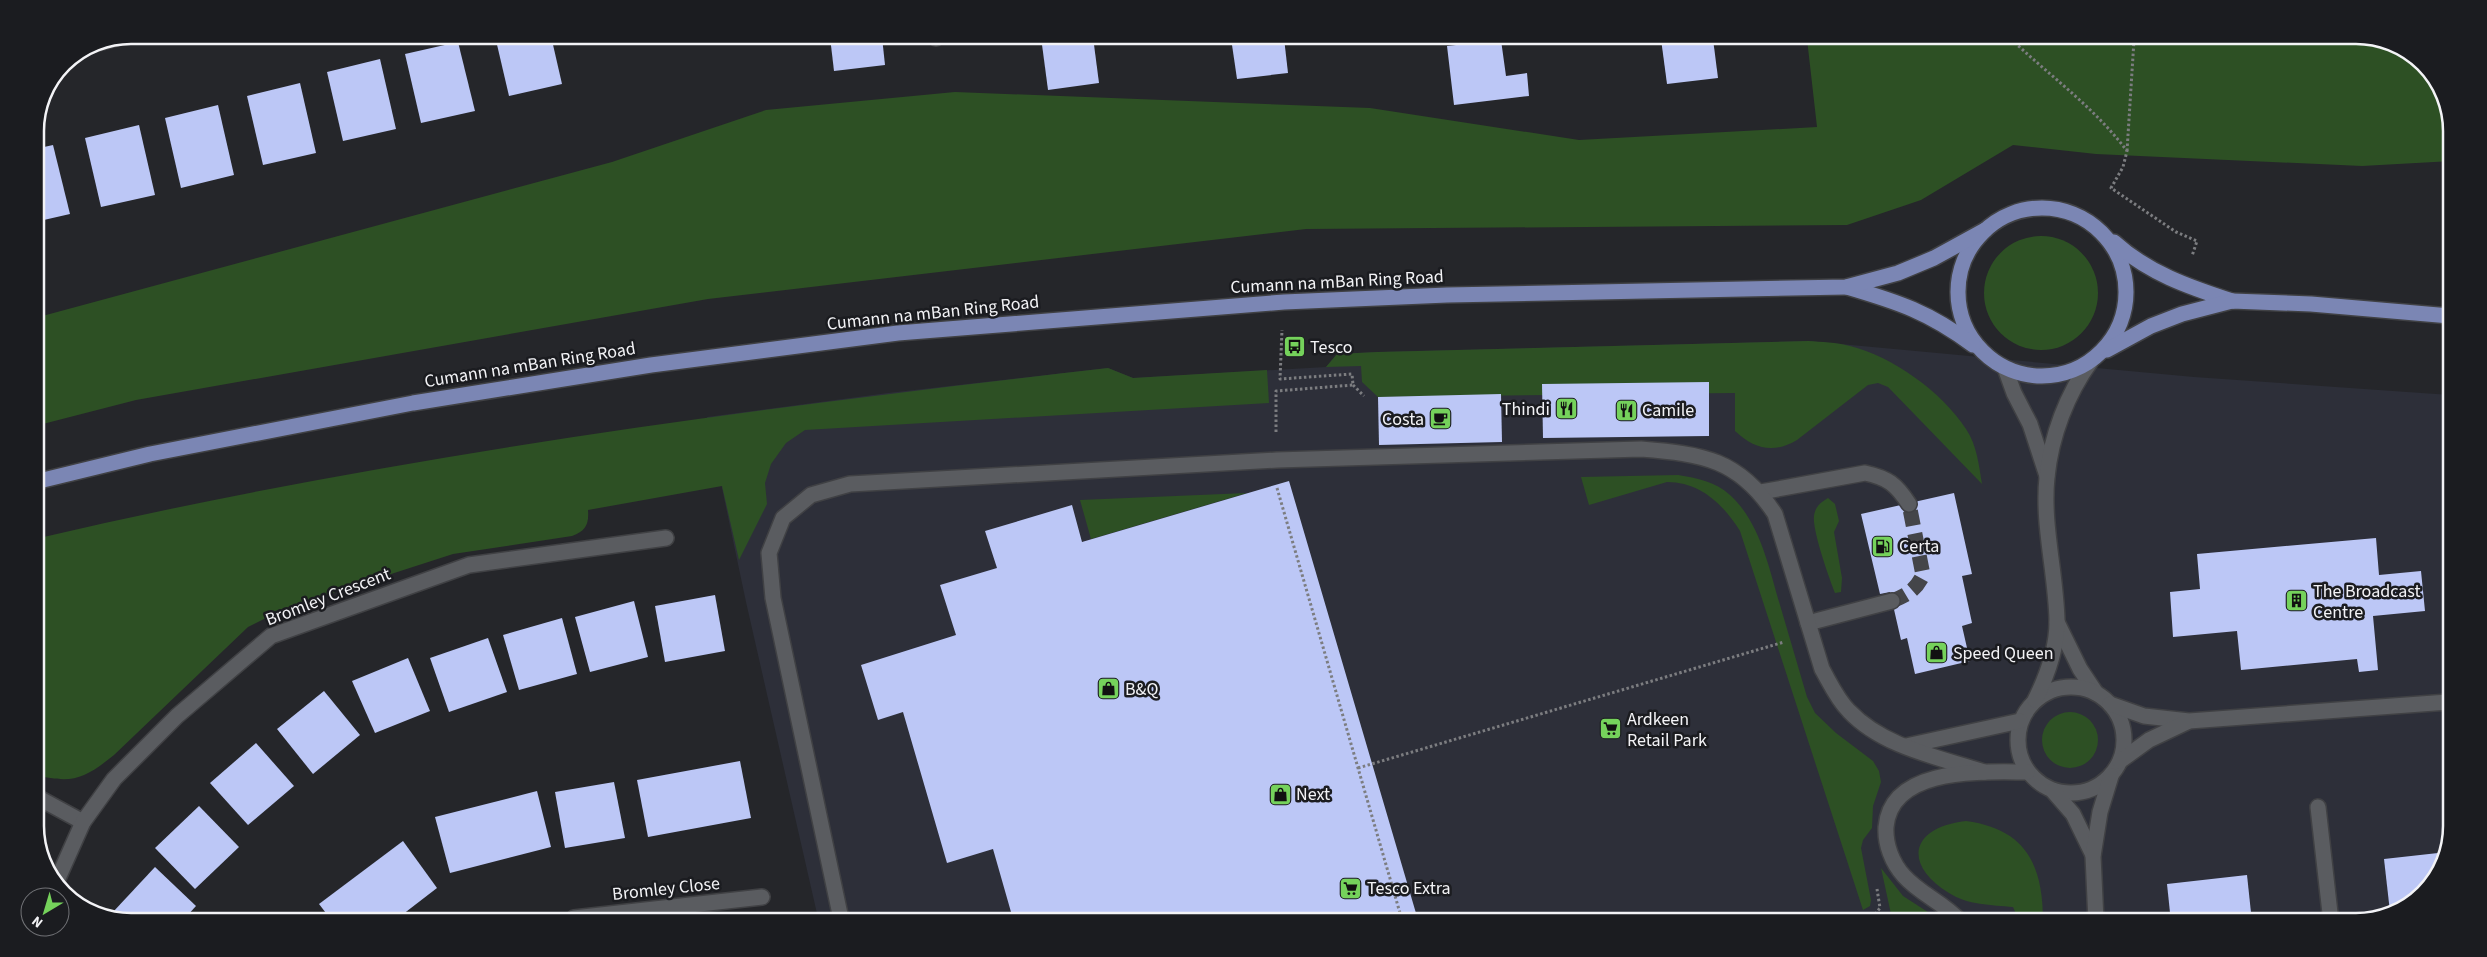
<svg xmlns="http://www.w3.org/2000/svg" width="2487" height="957" font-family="'Source Sans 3',sans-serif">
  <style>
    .built { fill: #2d2f39 }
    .green { fill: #2d5024 }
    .building { fill: #bcc7f6 }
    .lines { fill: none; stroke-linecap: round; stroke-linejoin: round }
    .minor-tunnel { stroke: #444549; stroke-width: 15; stroke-dasharray: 15 8; stroke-linecap: butt }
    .minor-casing { stroke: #404144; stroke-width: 18 }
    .major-casing { stroke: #404144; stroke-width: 18 }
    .path { stroke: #7c7d80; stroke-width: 3; stroke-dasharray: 2.5 2.5; stroke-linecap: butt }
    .minor { stroke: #5a5c60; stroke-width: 15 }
    .major { stroke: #7b86b4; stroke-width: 15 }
    .labels { text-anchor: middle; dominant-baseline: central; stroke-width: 5; stroke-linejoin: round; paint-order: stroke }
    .street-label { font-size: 18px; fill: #f3f3f6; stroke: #1b1c20 }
    .poi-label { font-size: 18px; fill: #f3f3f6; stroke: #1b1c20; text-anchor: start }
    .rim { fill: none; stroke: #f3f3f6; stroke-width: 2.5 }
  </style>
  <rect width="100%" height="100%" fill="#25262a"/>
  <path class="built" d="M1808,341l386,36 256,18 -3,462 -37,49 -53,16 -1539,-4 -72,-316 -39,-185 181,-24 220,-25 25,10 193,-11 11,-13 40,-2z"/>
  <g class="green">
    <path d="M1807,39l580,1 45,32 20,52v37l-90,5 -266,-12 -83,-9 -92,55 -74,25 -541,4 -598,70 -572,101 -101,26v-108l577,-156 154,-52 189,-18 415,16 209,32 238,-13z"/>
    <circle cx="2041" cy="293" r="57"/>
    <path d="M1808,341c14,1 28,1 42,5 42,10 92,46 116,83 11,16 13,37 16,55l-94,-97 -10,-4 -10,2 -71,55c-23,14 -43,9 -62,-9v-38l-357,4 -16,-15 -1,-16 -35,1 11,-13 40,-2z"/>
    <path d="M1108,368l25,10 134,-8 2,33 -464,27 -19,13 -15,21 -6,19 2,21 -28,56 -17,-74 -134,24c1,14 -2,21 -16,26l-119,18 -167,54 -38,19 -134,128c-30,24 -41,29 -79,20v-236c353,-83 713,-130 1073,-171z"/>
    <path d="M1678,475c19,3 38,7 52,20 30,27 39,73 50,110 9,31 18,61 27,92l8,16 21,20 37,28 6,10 2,11 -8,24 -1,22 -9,12 -2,8 10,52 -1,6 -7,4 -123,-379c-17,-27 -40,-49 -73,-49l-78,23 -8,-28z"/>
    <path d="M1247,493l-156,46 -11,-39z"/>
    <path d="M1828,498l7,6 4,17 -5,11 8,46 -1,14 -6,1c-6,-15 -23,-63 -21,-77 1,-9 7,-14 14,-18z"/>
    <circle cx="2070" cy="740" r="28"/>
    <path d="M1966,821c60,8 77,44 77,100h-24l-6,-14c-21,-2 -46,-2 -64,-14 -48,-30 -37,-66 17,-72z"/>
    <path d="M1881,868l22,28 31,20 4,5h-51l4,-7z"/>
  </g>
  <g class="building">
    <path d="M495,36h56l11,48 -53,12z"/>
    <path d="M830,37h52l3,28 -51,6z"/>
    <path d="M1041,37h52l6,46 -51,7z"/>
    <path d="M1231,38h53l4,35 -51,6z"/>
    <path d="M1661,39h52l5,39 -51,6z"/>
    <path d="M1501,40l5,36 21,-3 2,23 -75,9 -7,-59z"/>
    <path d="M458,42l17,69 -54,12 -16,-69z"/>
    <path d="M380,59l16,70 -53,12 -16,-69z"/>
    <path d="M300,83l16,70 -53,12 -16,-69z"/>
    <path d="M218,105l16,70 -53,13 -16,-70z"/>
    <path d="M139,125l16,70 -54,12 -16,-69z"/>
    <path d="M53,145l17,69 -35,8v-73z"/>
    <path d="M1709,382v54l-166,2 -1,-54z"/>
    <path d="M1501,394l1,48 -123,3 -1,-48z"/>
    <path d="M1289,481l129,439 -405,-1 -20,-70 -46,14 -44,-151 -25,8 -17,-55 95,-30 -16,-50 57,-17 -12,-37 87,-26 10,37z"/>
    <path d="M1954,493l18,81 -10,2 10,47 -10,3 8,35 -55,13 -8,-36 -6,2 -11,-48 -10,2 -19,-80z"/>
    <path d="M2376,538l3,37 42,-4 4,40 -52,5 5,54 -19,2 -2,-13 -116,11 -4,-39 -64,6 -3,-45 30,-3 -3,-35z"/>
    <path d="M715,595l10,56 -60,11 -10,-56z"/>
    <path d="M634,601l14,56 -58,15 -15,-55z"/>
    <path d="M562,618l15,56 -58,16 -16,-55z"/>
    <path d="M488,638l19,54 -58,20 -19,-54z"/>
    <path d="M408,658l22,53 -55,22 -23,-52z"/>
    <path d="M324,691l36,44 -47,39 -36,-45z"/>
    <path d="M256,743l38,43 -46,39 -38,-42z"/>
    <path d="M740,761l11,57 -103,19 -11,-57z"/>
    <path d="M614,782l11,56 -60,10 -10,-56z"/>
    <path d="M537,791l14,56 -101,26 -15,-56z"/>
    <path d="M199,806l40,41 -44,42 -40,-41z"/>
    <path d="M403,841l34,47 -39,30 -69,-1 -10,-13z"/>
    <path d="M2447,852v5l-37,49 -20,6 -6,-53z"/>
    <path d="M155,867l41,39 -10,11h-67l-6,-5z"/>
    <path d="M2247,875l5,47h-81l-4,-38z"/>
  </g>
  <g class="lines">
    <path class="minor-tunnel" d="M1892,601c15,-6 24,-11 31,-26l-14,-71"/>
    <defs>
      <g id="minor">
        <path d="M935,37l1,1"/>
        <path d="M90,45l26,-7"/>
        <path d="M2005,368l9,25 16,31 17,52"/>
        <path d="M1761,492l104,-19c23,5 31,11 44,31"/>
        <path d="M2057,622l23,47 16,24"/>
        <path d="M1808,623l84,-22"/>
        <circle cx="2071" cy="740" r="53"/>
        <path d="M2035,700c12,-24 22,-52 22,-79 -1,-48 -15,-97 -10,-144 4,-41 20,-83 44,-116"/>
        <path d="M2110,704l34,12 45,5 259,-19"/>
        <path d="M1906,746l114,-25"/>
        <path d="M2120,761l29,-21 38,-18"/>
        <path d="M2053,791l20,23 20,41"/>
        <path d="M35,796l48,26"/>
        <path d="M2318,807l13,115"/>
        <path d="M55,885l28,-63 31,-43 63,-63 94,-80 198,-71 197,-27"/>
        <path d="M574,918l188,-21"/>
        <path d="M841,919l-68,-321 -4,-45 14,-35 28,-23 39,-11 427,-24 364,-11c62,5 98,10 134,65l47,155c8,14 15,30 27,42 34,36 89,46 135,61"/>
        <path d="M1960,921c-16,-18 -40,-27 -56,-45 -12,-13 -19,-32 -18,-49 5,-61 97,-55 141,-55"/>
        <path d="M2096,921l-3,-65 7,-44 11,-36"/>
      </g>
      <g id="major">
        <circle cx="2042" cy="292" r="84"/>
        <path d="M2114,242c34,31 75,45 118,59"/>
        <path d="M1847,287c51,15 82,25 126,58"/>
        <path d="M2107,350l44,-24 31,-12 50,-13 79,3 139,12"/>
        <path d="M35,482l115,-28 263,-51 238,-38 247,-32 386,-31 163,-7 399,-8 52,-14 36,-15 51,-28"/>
      </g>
    </defs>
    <use href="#minor" class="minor-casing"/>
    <use href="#major" class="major-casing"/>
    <g class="path">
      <path d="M2011,39c39,37 84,69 116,112l-4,16 -12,21 65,44 21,9 -5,15"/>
      <path d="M2127,151l7,-111"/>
      <path d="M1353,385l11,11"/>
      <path d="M1276,432v-41l77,-6 -1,-11 -72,5 2,-49"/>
      <path d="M1277,488l125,432"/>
      <path d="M1358,768l426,-126"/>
      <path d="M1862,921l11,-4 7,-9 -3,-19"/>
    </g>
    <use href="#minor" class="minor"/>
    <use href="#major" class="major"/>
  </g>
  <defs>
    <symbol id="bus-square" viewBox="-11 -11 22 22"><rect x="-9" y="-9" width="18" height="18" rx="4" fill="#75d25b" stroke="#1b1c20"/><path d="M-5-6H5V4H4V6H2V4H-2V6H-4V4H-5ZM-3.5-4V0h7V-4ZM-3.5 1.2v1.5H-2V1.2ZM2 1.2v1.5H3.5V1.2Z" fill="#111"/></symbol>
    <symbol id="restaurant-square" viewBox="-11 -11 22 22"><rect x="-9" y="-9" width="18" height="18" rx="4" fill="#75d25b" stroke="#1b1c20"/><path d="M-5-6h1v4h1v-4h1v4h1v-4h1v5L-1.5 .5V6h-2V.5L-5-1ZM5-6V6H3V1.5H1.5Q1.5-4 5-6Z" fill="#111"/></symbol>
    <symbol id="cafe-square" viewBox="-11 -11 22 22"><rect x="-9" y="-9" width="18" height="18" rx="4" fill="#75d25b" stroke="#1b1c20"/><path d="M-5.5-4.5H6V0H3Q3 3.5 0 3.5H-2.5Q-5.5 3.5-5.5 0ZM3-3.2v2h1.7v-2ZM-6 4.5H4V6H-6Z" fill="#111"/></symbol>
    <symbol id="fuel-square" viewBox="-11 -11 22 22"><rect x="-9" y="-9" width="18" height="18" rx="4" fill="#75d25b" stroke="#1b1c20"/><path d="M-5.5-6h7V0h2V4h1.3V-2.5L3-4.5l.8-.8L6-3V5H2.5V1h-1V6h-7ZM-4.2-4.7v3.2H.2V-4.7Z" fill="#111"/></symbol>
    <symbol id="building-square" viewBox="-11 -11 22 22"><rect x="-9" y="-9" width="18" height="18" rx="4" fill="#75d25b" stroke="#1b1c20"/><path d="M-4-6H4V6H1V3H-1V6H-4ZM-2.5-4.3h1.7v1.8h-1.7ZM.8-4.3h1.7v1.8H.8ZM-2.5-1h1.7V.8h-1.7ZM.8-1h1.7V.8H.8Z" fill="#111"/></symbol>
    <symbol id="shop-square" viewBox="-11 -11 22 22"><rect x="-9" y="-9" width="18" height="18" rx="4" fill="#75d25b" stroke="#1b1c20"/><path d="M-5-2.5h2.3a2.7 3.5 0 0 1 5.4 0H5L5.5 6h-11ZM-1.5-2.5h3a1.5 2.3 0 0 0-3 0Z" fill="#111"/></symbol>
    <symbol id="supermarket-square" viewBox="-11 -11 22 22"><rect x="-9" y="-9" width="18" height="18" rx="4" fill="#75d25b" stroke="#1b1c20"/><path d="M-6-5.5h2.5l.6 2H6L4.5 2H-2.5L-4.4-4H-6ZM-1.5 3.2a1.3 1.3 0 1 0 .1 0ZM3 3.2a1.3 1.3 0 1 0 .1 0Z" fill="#111"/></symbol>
  </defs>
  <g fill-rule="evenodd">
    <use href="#bus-square" x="1282" y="334" width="25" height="25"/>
    <use href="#restaurant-square" x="1554" y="396" width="25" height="25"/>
    <use href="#restaurant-square" x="1614" y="398" width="25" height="25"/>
    <use href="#cafe-square" x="1428" y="406" width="25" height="25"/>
    <use href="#fuel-square" x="1870" y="534" width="25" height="25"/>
    <use href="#building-square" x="2284" y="588" width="25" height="25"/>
    <use href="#shop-square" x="1924" y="640" width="25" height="25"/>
    <use href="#shop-square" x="1096" y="676" width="25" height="25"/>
    <use href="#supermarket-square" x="1598" y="716" width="25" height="25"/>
    <use href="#shop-square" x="1268" y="782" width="25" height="25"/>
    <use href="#supermarket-square" x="1338" y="876" width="25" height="25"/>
  </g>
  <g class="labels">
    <g class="street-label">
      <text transform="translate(1337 282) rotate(-3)">Cumann na mBan Ring Road</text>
      <text transform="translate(933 313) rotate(-6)">Cumann na mBan Ring Road</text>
      <text transform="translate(530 365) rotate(-9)">Cumann na mBan Ring Road</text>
      <text transform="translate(328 597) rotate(-21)">Bromley Crescent</text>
      <text transform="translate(666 889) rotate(-6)">Bromley Close</text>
    </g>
    <g class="poi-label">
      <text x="1310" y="347">Tesco</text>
      <text x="1550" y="409" text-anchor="end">Thindi</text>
      <text x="1642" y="410">Camile</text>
      <text x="1424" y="419" text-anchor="end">Costa</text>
      <text x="1899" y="546">Certa</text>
      <text x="2313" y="591">The Broadcast<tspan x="2313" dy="21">Centre</tspan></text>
      <text x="1953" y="653">Speed Queen</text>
      <text x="1125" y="689">B&amp;Q</text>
      <text x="1627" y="719">Ardkeen<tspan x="1627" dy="21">Retail Park</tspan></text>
      <text x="1296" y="794">Next</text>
      <text x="1367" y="888">Tesco Extra</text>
    </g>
  </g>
  <path d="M0 0H2487V957H0ZM131 44H2356A87 87 0 0 1 2443 131V826A87 87 0 0 1 2356 913H131A87 87 0 0 1 44 826V131A87 87 0 0 1 131 44Z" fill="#1b1c20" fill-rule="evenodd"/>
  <path class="rim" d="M131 44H2356A87 87 0 0 1 2443 131V826A87 87 0 0 1 2356 913H131A87 87 0 0 1 44 826V131A87 87 0 0 1 131 44Z"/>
  <g transform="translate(45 912) rotate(218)"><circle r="24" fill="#1b1c20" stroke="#717276"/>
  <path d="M0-4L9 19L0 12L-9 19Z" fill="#75d25b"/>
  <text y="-8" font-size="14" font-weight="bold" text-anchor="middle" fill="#f3f3f6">N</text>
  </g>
</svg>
